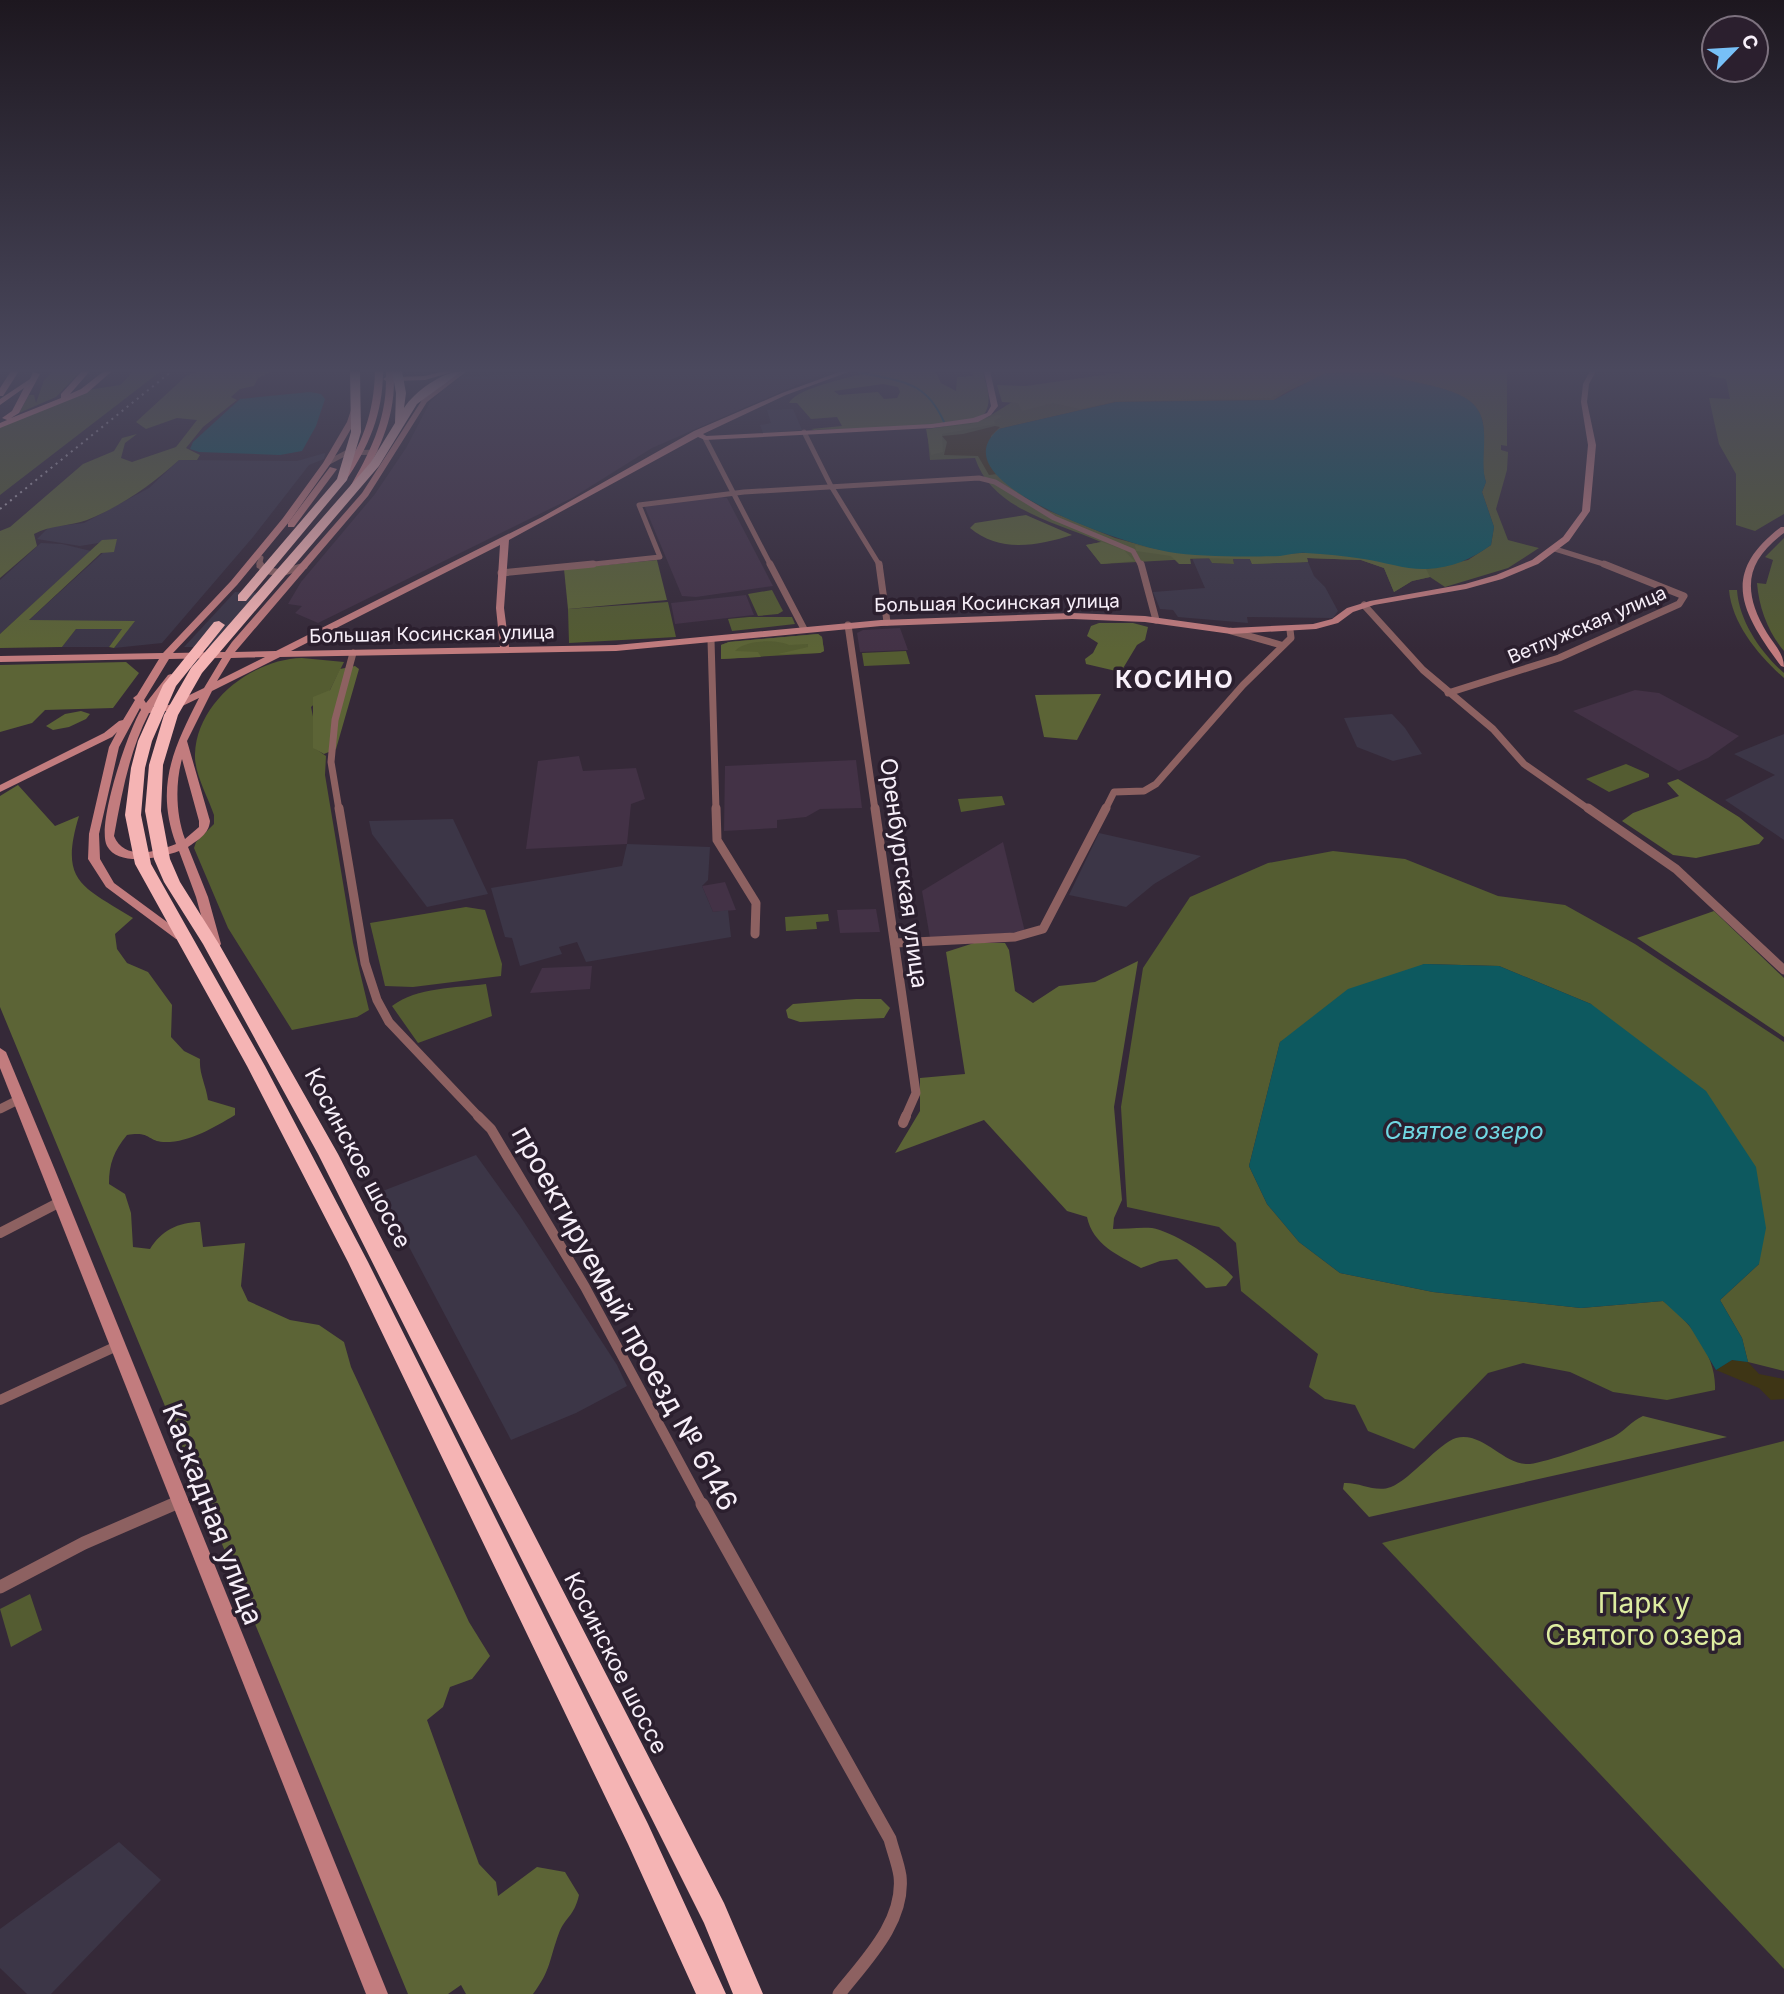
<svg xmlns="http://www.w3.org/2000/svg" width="1784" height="1994" font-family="Inter,sans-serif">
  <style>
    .built { fill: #433246 }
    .industrial { fill: #3c3647 }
    .green { fill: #545c31 }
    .forest { fill: #5c6436; fill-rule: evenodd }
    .sand { fill: #3e3515 }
    .water { fill: #0d595f }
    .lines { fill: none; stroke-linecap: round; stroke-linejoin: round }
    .stream { stroke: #0d595f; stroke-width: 2 }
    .street-far4 { stroke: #8d6161; stroke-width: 5 }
    .street-far3 { stroke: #8d6161; stroke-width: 7 }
    .street-far2 { stroke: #8d6161; stroke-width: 9 }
    .street-far1 { stroke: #8d6161; stroke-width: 10 }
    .street { stroke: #8d6161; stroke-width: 13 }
    .secondary { fill: #c27c7e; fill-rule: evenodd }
    .primary { fill: #eb9193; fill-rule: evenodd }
    .highway { fill: #f5b4b4; fill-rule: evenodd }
    .rail { stroke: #b3aab6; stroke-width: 2; stroke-dasharray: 2 4.5; stroke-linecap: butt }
    .labels { text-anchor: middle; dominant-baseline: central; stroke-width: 7; stroke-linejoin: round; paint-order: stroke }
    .far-street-label { font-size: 19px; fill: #f7eff9; stroke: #2b1f2e }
    .street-label { font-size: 23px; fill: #f7eff9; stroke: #2b1f2e }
    .far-district-label { font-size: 24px; font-weight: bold; letter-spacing: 2px; fill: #f7eff9; stroke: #2b1f2e }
    .water-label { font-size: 24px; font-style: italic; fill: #70d8e3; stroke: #2b1f2e }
    .near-street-label { font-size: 28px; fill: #f7eff9; stroke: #2b1f2e }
    .near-park-label { font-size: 28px; fill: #ddeca0; stroke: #2b1f2e }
  </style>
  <rect width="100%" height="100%" fill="#352938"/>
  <g class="built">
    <path d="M567,371h262l-177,77 -80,50 -254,125 -23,-10 7,-7 -14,-2 13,-22 74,-88 31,-46 24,-46 14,-13 17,-12z"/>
    <path d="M717,496l10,2 46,88 -77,11 -14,-1 -38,-91z"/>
    <path d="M746,595l8,20 -79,9 -4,-21z"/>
    <path d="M900,628l8,22 -48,2 -3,-19 6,-3z"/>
    <path d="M1635,690l24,3 80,43 -31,22 -29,13 -106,-60z"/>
    <path d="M579,756l4,15 53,-3 9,31 -14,5 -4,40 -101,5 12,-88z"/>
    <path d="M856,760l6,48 -42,1 -14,8 -29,3v8l-53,3 1,-65z"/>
    <path d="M1003,842l22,90 -95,6 -8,-47z"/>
    <path d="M725,882l11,28 -23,2 -11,-26z"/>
    <path d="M876,909l4,23 -40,1 -3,-23z"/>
    <path d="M592,966l-2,23 -60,4 12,-25z"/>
  </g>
  <g class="industrial">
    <path d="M793,409l9,21 -39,3 -3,-8 11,-2 -4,-13z"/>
    <path d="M325,453l-1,6 -15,6 -56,72 -91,106 -48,5 20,-27h-106l89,-81 -37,6 -43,-7 12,-12 35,-4 65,-35 30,-28 118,1z"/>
    <path d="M41,543l21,1 29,7 -91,83v-54z"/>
    <path d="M1192,558h18l2,5 22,1 -1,-5h17l2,5 56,-2 6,14 11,11 13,24 -5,7 -86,-1 1,6 -70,-6 -5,-7 -13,-1 -7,-17 52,-4z"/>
    <path d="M235,592l31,1 -47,54h-35z"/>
    <path d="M123,628l-14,19h-47l14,-18z"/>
    <path d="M1392,714l13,14 17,26 -29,7 -36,-14 -13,-29z"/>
    <path d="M1784,734v106l-59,-40 50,-25 -41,-21z"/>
    <path d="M453,819l35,75 -61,13 -55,-73 -3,-13z"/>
    <path d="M1099,833l102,23 -47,28 -28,23 -57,-12z"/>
    <path d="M627,844l83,3 -2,33 -6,6 11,26 15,-2 3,27 -145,25 -9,-20 -18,5 3,7 -42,12 -8,-28 -7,-1 -14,-49 131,-22z"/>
    <path d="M476,1155l44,61 97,149 10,21 -51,27 -65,27 -131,-248z"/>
    <path d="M119,1842l42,38 -110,114h-24l-27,-26v-39z"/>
  </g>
  <g class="green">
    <path d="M54,371h27l-25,26 -37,16 10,-18h5l2,8 8,-23z"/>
    <path d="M134,371h27l-161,124v-68l88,-37 32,-5z"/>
    <path d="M1283,371h72c-30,3 -56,12 -81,29l-158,2 -117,27 25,68 23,13 68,28 56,15 191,5 64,11 42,-9 23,-15 3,-18 -12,-35 4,-10c-8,-21 4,-51 -7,-70 -14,-28 -75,-27 -99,-41h127v75l-6,-1v5l7,2 -1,18 -11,39 12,31 31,8 -31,20 -63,19 -15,-10 -18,4 -18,11 -10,-24 -23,-8 -54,-2 1,4 -56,2 -2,-5h-17l1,5 -22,-1 -3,-5 -108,6 -15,-19 15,-3c-45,-20 -109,-32 -126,-84l-45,2 -3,-30 61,-13 35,-22z"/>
    <path d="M1712,371h72v143l-29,17 -19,-6v-51l-17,-30 -10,-46 21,1 -4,-20 -18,-3z"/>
    <path d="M1784,538v113c-16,-19 -25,-43 -27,-68l9,1 7,-24 -8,-3z"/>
    <path d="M772,590l11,21 -5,3 -20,2 -10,-22z"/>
    <path d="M1729,590h8c2,31 24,63 47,83v5c-25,-22 -52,-54 -55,-88z"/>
    <path d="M668,602l8,35 -107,6 -1,-34z"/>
    <path d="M749,617h43l3,7 -63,7 -4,-12z"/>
    <path d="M818,634l4,3 2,14 -4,2 -99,6v-14l8,-3z"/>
    <path d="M906,651l4,13 -46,2 -2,-13z"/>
    <path d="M302,658l42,4 -14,28 -19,17 5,24 -3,16 13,9 -1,19 28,168 16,67 -12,7 -65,13 -64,-102 -34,-80 2,-6 18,-18v-9c-6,-18 -20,-42 -19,-61 2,-53 58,-95 107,-96z"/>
    <path d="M1626,764l23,10v3l-40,15 -23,-13z"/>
    <path d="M1002,796l3,9 -44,7 -3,-13z"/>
    <path d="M1333,851l72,8 93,37 67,9 70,39 149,98v329l-36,-9 -6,-24 -22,-38 39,-36 -168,-260 -92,-38 -75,-2 -144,78 -31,124 18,38 32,38 41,31 93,19 148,16 82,-7c27,20 54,55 52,89l-48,10 -54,-8 -43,-20 -47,-9 -35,10 -74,76 -46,-18 -13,-26 -30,-6 -16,-12 9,-33 -77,-63 -5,-48 -17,-16 -92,-20 -6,-100 22,-139 47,-71 78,-34z"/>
    <path d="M466,907l19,3 17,54 -1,12 -88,11 -28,-1 -15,-63z"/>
    <path d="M828,914l1,7 -13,1 1,7 -31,2 -1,-14z"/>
    <path d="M486,984l6,32 -74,27 -26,-37c25,-19 64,-18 94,-22z"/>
    <path d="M1784,1441v528l-402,-426z"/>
    <path d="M30,1594l12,36 -31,17 -11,-38z"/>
  </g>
  <g class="forest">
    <path d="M199,371h74l-15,7 -4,8 -14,3 -9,8 6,3 -34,27 -17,21 14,7 -3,5h-18c-28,25 -57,46 -92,60 -17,6 -36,5 -53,14l3,12 -37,32v-47l10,-4 73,-63 31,-13 8,-13 15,-4 -12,9 -4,15 11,4 44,-15 21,-27 -20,-2 -31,11 -10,-7 50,-46z"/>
    <path d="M876,371h59l6,12 15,8 1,-14 16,-1 -1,-5h10c4,13 11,29 3,42 -9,14 -148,16 -171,17l-3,-1 31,-3 -5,-9 -26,2 -14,-16h-8c8,-16 67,-27 87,-32zM883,384l15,3 2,5 -3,6 -13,1 -6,-7 -39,3 -5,-4z"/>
    <path d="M1131,371h214l-21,1 -24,7 -29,19 -155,3 -36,8 -27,-6 -31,8 -4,-8 -16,-1 -5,-17 29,1z"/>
    <path d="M997,415l5,1 -8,5 2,3 -54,10 1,18 -12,3 -5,-26 45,-5z"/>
    <path d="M1026,515l46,20c-35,11 -72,18 -102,-7l5,-5z"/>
    <path d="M117,539l-3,13 -13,1 -72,67 106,1 -21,27 -5,-1 13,-18h-46l-14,18 -62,1v-14l102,-94z"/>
    <path d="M1102,542l22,8 10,11 -33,3 -15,-19z"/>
    <path d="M1135,545c55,12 112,10 167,8 41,-2 84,11 124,16l4,8 -18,4 -18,11 -10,-24 -23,-8 -54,-2 1,4 -56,2 -2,-5 -60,-1 1,6h-12l-8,-8 -35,-5z"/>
    <path d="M657,560l10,40 -99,9 -4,-40z"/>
    <path d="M1133,623l15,4 -3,13 -8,5 -15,25 -6,1 -30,-7 -1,-5 8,-6 5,-10 -11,-7 4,-10 8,-3z"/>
    <path d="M818,634l4,3 2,14 -4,2 -42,1 30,-7v-3l-19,1c-14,-6 -45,-5 -54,6l23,1 3,5 -40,2v-14l8,-3z"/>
    <path d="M126,662l13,11 -26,35 -68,2 -13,13 -32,9v-67z"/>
    <path d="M355,666l4,3 -23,80 -12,5 -11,-6v-51l17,-7 10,-21z"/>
    <path d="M1101,694l-24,46 -33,-3 -9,-42z"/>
    <path d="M81,711l9,3 -4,5 -17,8 -16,3 -7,-4 19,-12z"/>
    <path d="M1678,779l61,38 25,21 -5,6 -63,14 -23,-3 -51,-34 11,-8 46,-17 -12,-13z"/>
    <path d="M18,785l37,41 24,-10c-20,66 3,70 54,102l-18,16 2,15 10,14 21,9 24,33 -1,32 13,14 16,8c-1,15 6,26 8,41l27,8v7c-22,13 -46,28 -72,27 -16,-1 -12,-11 -36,-7 -13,16 -18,28 -18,49l16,10 6,19 2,34 17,2c11,-18 28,-27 50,-27l3,25 42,-4 -4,43 7,15 42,19 29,5 25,17 7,25 118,255 21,34 -18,23 -22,8 -7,20 -16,13 52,144 17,18 2,14 39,-29 28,5 14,23c-5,22 -14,22 -20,38 -10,27 -8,37 -26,61h-67l-5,-9 -13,9h-40l-408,-987v-211z"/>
    <path d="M1714,911l70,67v59l-147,-99z"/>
    <path d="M974,943h31l4,7 6,41 18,12 26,-17 36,-4 43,-21 -24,146 8,93 -8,18 -1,11c13,0 27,-2 39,-1 20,3 68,33 81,49l-7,9 -20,2 -29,-29 -17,2 -19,7c-23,-13 -48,-23 -54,-51l-20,-6 -83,-91 -89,33 25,-42v-33l45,-4 -19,-122z"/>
    <path d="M856,999h25l9,9 -6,10 -84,4 -12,-4 -2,-8 7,-6z"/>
    <path d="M1643,1416l84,21 -358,80 -26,-28 1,-6c16,-1 31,10 47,4 20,-8 48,-44 65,-49 28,-7 47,28 74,26 17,-2 67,-20 83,-27 11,-5 18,-16 30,-21z"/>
  </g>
  <g class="sand">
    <path d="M995,426l5,1 -9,9 -1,30 8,8 -9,1 -11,-19 -34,-1 3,-13 -5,-6 21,-2z"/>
    <path d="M1732,1360l16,2 11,12 25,5v20l-13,1 -12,-12 -43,-18z"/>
  </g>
  <g class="water">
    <path d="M1380,371c24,14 86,13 99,41 11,21 0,50 7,70l-4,10 12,35 -3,18c-19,14 -40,23 -64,24 -20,1 -43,-7 -63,-10 -19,-3 -39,-5 -58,-6 -8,-1 -17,2 -26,3 -31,1 -82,1 -111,-4 -34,-5 -236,-69 -170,-123l117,-27 158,-2 51,-27z"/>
    <path d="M310,392l11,2 4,5 -9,27 -14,25 -22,4 -81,-3 -9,-3 3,-7 47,-43z"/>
    <path d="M1424,964l75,2 92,38 115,87 50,76 10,61 -7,36 -39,36 22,38 6,24 -16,-2 -16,10 -27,-45 -26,-24 -82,7 -148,-16 -93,-19 -41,-31 -32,-38 -18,-38 31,-124 68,-53z"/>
  </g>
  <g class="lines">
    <path class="stream" d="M858,372c42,10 67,7 86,50"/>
    <g class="street-far4">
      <path d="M804,432l27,54 49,80"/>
      <path d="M705,438l66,128"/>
      <path d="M327,463l19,-10 32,-1"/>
      <path d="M1555,549l55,17"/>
      <path d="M259,566l2,-8"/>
      <path d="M575,566l85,-9 -21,-52 105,-13 235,-14 16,4 59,36 79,33 8,15"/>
    </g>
    <g class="street-far3">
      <path d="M260,564l4,6 17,3 23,-7"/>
      <path d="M770,564l34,65"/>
      <path d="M879,564l8,58"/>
      <path d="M1141,564l15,56"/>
      <path d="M501,573l92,-9"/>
      <path d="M1364,605l59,65 70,59 31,35 66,46"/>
      <path d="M848,625l27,185"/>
      <path d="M1231,631l50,14"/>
      <path d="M711,640l5,170"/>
      <path d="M1448,693l111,-35 120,-54 5,-8 -80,-32"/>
      <path d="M339,810l-8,-48 4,-42 18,-67"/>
      <path d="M1105,810l9,-18 30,-1 12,-7 87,-99 48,-47 -1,-8"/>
    </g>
    <g class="street-far2">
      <path d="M339,808l26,155 12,37 12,22 91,96"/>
      <path d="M716,808l1,32 39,63 -1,31"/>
      <path d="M875,808l41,285 -11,25"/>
      <path d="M1588,808l88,61 108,101"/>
      <path d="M895,943l120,-6 28,-8 63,-121"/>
      <path d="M0,1109l20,-10"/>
    </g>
    <g class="street-far1">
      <path d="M478,1116l13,13 94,158 118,219"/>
      <path d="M903,1123l3,-7"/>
      <path d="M0,1233l60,-31"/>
      <path d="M0,1400l119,-55"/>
      <path d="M170,1506l9,-4"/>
    </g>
    <g class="street">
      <path d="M702,1504l188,335c3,12 8,24 10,37 5,46 -35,85 -61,118"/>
      <path d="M0,1587l84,-44 90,-39"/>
    </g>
    <g class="secondary">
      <path d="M460,371h7l-40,31 -59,94 -133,156 41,-1 266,-134 152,-86 88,-38 60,-22h9l-65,24 -83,39 3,2 226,-12 41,-6 14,-5 4,-7 -7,-35h6l8,35 -7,9 -13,7 -46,6 -227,12 -7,-3 -189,103 -5,68 5,39 107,-2 265,-25 191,-7 73,3 86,12 82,-4 19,-5 15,-11 23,-7 95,-17 31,-9 36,-15 31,-23 19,-26 6,-66 -7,-43 2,-18 7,-13h6l-7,13 -2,18 9,43 -6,66 -21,30 -31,23 -36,15 -36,10 -92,16 -21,7 -15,11 -22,6 -85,5 -86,-12 -73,-3 -191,7 -265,25 -336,6 -68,34 -25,50 23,80c-1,13 -12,19 -22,26l20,50 13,47 -2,3h-8l-2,-3 -13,-47 -17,-46c-18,7 -61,16 -72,-5 -11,-21 21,-115 34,-136l-1,-2 -21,39 -20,87 1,25 14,24 72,53 -6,4 -4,-1 -70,-52 -18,-28 1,-25 20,-87 8,-15 -5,5 -112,55v-7l104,-52 15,-12 4,-1 12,-20 -2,-2 4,-3 22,-36 -159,3v-6l163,-3 68,-72 52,-63 40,-55 24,-41 4,-12 6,-1 -2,13 -24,41 -42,59 -52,63 -64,68 52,-1 7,-10 130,-149 60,-93zM500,545l-4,63 4,39 -209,4zM265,657l-48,24 14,-23zM222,658l-18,30 -35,17 -16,2 23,-30 -5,-3 -3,1 -22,28 -2,-3 25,-41zM199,698c-26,51 -44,89 -23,146 -20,8 -52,17 -62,-8 8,-43 15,-84 35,-123l25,-3zM182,759l17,62v6l-14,12c-9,-24 -10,-55 -3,-80z"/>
      <path d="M330,467l7,2 -43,58h-6v-4z"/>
      <path d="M1781,527h3v6c-39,29 -42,58 -17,100 7,11 17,21 17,34l-3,-1c-39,-53 -62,-92 0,-139z"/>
      <path d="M0,1048l6,4 49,118 333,824h-22l-366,-926z"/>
    </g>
    <g class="primary">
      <path d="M11,371h8l-16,25h-3v-8z"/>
      <path d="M82,371h8l-20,23 11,-5 23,-18h8l-25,22 -87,35v-5l7,-3 -5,-2 10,-7 12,-23 -24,17v-6l30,-20 3,-7 7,2 -21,39 -8,5 50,-20v-4z"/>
      <path d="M375,371h8c0,43 -14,75 -38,111h-6l-1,-2c24,-35 36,-66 37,-109z"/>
      <path d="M386,371h8v6l31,-1 19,-5h12l-31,9 -31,1c0,40 -16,72 -36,106l-7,2 -1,-2c19,-33 36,-66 36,-106l-3,-2 3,-2z"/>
    </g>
    <g class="highway">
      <path d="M350,371h10l1,61 -14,48 -101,121h-8v-6l99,-116 14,-47z"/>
      <path d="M392,371h10l4,22 -2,15c10,-16 39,-37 58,-37l-45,33 -38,62 -177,207 -24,42 -15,50 -2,46 9,48 10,23 39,62 119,210 386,749 39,91h-30l-29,-71 -40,-80 -346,-689 -115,-210 -39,-62 -10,-23 -9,-48 4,-46 15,-50 27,-47 180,-206 24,-39 1,-30z"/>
      <path d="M219,621l6,4 -49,61 -24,55 -7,27 -4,47 10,49 114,202 103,196 280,562 78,170h-30l-68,-150 -280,-582 -101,-196 -112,-202 -10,-49 6,-47 7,-27 25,-56 51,-63z"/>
    </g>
    <path class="rail" d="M0,509l172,-138"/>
  </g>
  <linearGradient id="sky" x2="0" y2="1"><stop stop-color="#1d171f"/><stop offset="0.57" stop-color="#4b495e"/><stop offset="1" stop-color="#4b495e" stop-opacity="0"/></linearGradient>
  <rect width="1784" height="650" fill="url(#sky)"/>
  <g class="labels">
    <g class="far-street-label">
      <text transform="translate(997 603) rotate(-1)">Большая Косинская улица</text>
      <text transform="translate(1587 625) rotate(-23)">Ветлужская улица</text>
      <text transform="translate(432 634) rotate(-1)">Большая Косинская улица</text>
    </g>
    <g class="street-label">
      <text transform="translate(904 873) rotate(82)">Оренбургская улица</text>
      <text transform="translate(358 1158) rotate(62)">Косинское шоссе</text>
      <text transform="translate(616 1663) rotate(63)">Косинское шоссе</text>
    </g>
    <g class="far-district-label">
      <text x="1175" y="679">КОСИНО</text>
    </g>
    <g class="water-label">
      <text x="1464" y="1130">Святое озеро</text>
    </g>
    <g class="near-street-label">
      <text transform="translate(625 1318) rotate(61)">проектируемый проезд № 6146</text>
      <text transform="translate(213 1514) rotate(69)">Каскадная улица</text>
    </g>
    <g class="near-park-label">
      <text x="1644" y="1603">Парк у<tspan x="1644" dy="32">Святого озера</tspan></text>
    </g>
  </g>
  <g transform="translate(1735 49) rotate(65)"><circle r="33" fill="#2b1f2e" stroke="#7d727f" stroke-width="2"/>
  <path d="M0-5L12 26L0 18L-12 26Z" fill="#77c0f7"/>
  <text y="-10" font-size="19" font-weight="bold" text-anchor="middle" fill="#f7eff9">С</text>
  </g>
</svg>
